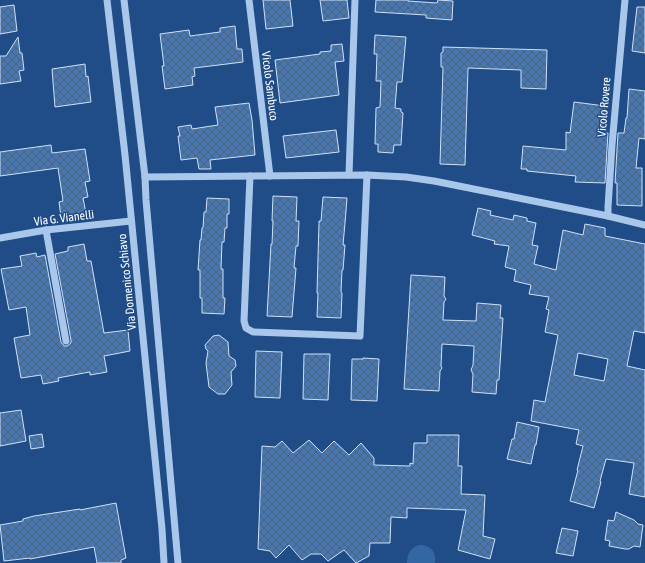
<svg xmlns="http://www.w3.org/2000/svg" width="645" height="563" font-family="'Asap Condensed',sans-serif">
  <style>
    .garden { fill: #3367a4 }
    .building { fill: url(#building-cross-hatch); stroke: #cee1f8; fill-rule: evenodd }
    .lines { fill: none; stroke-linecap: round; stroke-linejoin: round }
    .minor { stroke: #a9c7ea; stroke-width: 7 }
    .labels { text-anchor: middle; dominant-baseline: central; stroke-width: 3; stroke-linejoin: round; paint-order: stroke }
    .street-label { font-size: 12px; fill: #fff; stroke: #204d87 }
  </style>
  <defs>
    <pattern id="building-cross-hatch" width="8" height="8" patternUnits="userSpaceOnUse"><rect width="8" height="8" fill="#4877af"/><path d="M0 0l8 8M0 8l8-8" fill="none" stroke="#4a627e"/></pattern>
  </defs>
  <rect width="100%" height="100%" fill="#204d87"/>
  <path class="garden" d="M419,545c12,0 17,6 16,18h-28c0,-9 3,-15 12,-18z"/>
  <g class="building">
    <path d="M263,0h27l3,26 -27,3z"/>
    <path d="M320,0h27l2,18 -26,3z"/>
    <path d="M376,0h32v1l29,2 1,-3 15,1 -1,19 -26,-2v-3l-51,-3z"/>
    <path d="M14,5l3,26 -17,3v-27z"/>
    <path d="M637,7h8v46l-13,-2z"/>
    <path d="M235,26l2,23h5l1,13 -49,6 1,8 -3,1 1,8 -28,4 -3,-23h2l-4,-32 29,-4 1,6 30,-4v-4z"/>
    <path d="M375,35l31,2 -4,45h-5l-2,26 6,1v3l2,1 -2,32h-7l-1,8 -15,-1v-8h-3l1,-36 4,-1 1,-26h-5l1,-27h-3z"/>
    <path d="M18,37l2,16h2l2,17 -5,1 2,10 -21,3v-28h6z"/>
    <path d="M342,44l2,17 -9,1 4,33 -59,8 -5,-43 45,-6v-2l11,-1v-6z"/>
    <path d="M443,47l104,3 -1,39 -25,-1v-18l-53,-2 -3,97 -25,-1 3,-97h-2v-14l2,-1z"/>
    <path d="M85,64l1,13 2,-1 3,26 -36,5 -3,-38z"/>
    <path d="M629,89l16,2v48l-6,-1 -3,30h6v38l-25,-1v-22h-2l3,-50h6l2,-15h1z"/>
    <path d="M574,102l31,4 -4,27h7l-3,50 -30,-1 1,-6 -49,-5v-2h-6l2,-23 43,4v-18l4,1z"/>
    <path d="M249,103l3,17 3,35 -45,5 1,9h-12l-2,-11 -16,2 -3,-24h2l-2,-9 13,-2 1,4 26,-4 -3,-18z"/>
    <path d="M336,130l3,22 -53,6 -3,-22z"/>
    <path d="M51,145l1,8 33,-4 5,32 -5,1 3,15 -5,1 3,15 -25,4 -2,-15 4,-1 -5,-33 -58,8v-24z"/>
    <path d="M273,196l24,1 -1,24h3l-1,25h-2l-2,22h2l-4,49 -25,-1 4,-72h1l1,-23h-1z"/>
    <path d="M323,197l24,1 -2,25 -2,22h2l-2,25h-1l-1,22 1,1 -1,25 -24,-1 1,-24h-1l2,-70v-2h2z"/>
    <path d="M207,198l22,1v15h-2v14h-2l-1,14h-2l-1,27h2v29h2l-1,16 -22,-1v-15h-2v-28h-2l2,-30h1l1,-12h1l1,-16h2z"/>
    <path d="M478,208l13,3 -1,4 23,5 1,-5 13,3v3l9,2 -4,22 6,1 -4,18 22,6 7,-40 20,5 2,-11 20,4v8l40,8v89l-11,-2 -7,35 18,4v127l-16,-3 5,-31 -28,-4 -6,22 1,1 -7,26 -24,-7 8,-31h-1l6,-24 -7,-2 3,-14 -48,-9 3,-21 11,2 13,-67 -13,-3 4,-22 -3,-1 3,-12 -20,-3 2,-9 -17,-4 2,-11 -11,-3 4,-21 -15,-2 1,-3 -23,-6zM578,353l30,6 -4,22 -30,-6z"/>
    <path d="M84,244l3,17h4l13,72 24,-3 2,21 -26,5 3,16 -17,3v-3l-6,1 -26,5 1,3 -16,3 -2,-9 -20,3 -7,-40 16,-3 -4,-28 -17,3 -8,-41 21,-3 -2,-10 16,-3 1,4 8,-2 16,87 3,4h3l4,-3v-3l-16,-86 13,-3v-4z"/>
    <path d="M411,275l34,2 -1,19 2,3 -2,3 -1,18 33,1 1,-18 24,2 -1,13h3l-4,62h-2l-1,14 -24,-2 1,-18 -2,-4 2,-5 1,-19 -32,-2 -1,22 1,2 -2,3 -1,20 -35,-2z"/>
    <path d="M219,335l9,7 1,14 6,4 1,6 -5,6 1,13 -7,9h-7l-9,-7 -3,-24 2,-12 -2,-2 -1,-4 8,-9z"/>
    <path d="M256,351l26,1 -2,46 -25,-1z"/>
    <path d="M304,354h26l-2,46 -25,-1z"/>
    <path d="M363,358l16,1 -2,42 -26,-1 1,-41h11z"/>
    <path d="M21,410l5,31 -26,5v-33z"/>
    <path d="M517,422l22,5 -3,18h-1l-4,19 -24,-5 5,-20h2z"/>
    <path d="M42,434l2,13 -13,2 -2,-13z"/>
    <path d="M427,435h32l-1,31h4l-1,28 24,1 -2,41 12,3 -5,20 -32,-9 8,-40 -59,-2v10l-16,-1 -1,26h-20l-1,13 -13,7 -12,-13 -16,11 -7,-7h-10l-9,6 -13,-15 -13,13 -6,-7 -12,-2 4,-103 13,1 7,-6 11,12 16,-13 13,13 12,-12 15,14 12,-12 13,15v7l36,1v-3l3,1 1,-21h13z"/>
    <path d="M116,503l10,55 -5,2v3h-24l-3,-16 -64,12v-1l-26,3 -4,-36 23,-4v-2l11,-3 46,-7v1z"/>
    <path d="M616,512l18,8 4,4 5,1 -3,22 -6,-1 -5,3h-4l-16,-3 1,-5 -5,-1 3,-20 6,1z"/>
    <path d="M562,528l16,3 -5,25 -17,-3z"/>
  </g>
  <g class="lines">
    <g class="minor">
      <path d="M107,0l18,155 37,374 2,34"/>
      <path d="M124,0l21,177 1,23 32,363"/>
      <path d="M249,0l21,176"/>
      <path d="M349,175l6,-175"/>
      <path d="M250,176l-6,145 2,7 7,4 107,4 7,-161"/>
      <path d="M145,177l222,-2 39,2 28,4 174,35 37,9"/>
      <path d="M608,216v-9l4,-62 13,-145"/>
      <path d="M46,230l20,111"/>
      <path d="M0,238l46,-8 85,-9"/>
    </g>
  </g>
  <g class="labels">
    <g class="street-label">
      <text transform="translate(270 86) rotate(83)">Vicolo Sambuco</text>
      <text transform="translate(604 107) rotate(-85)">Vicolo Rovere</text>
      <text transform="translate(64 218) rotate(-7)">Via G. Vianelli</text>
      <text transform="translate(127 282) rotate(-96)">Via Domenico Schiavo</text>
    </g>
  </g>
</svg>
